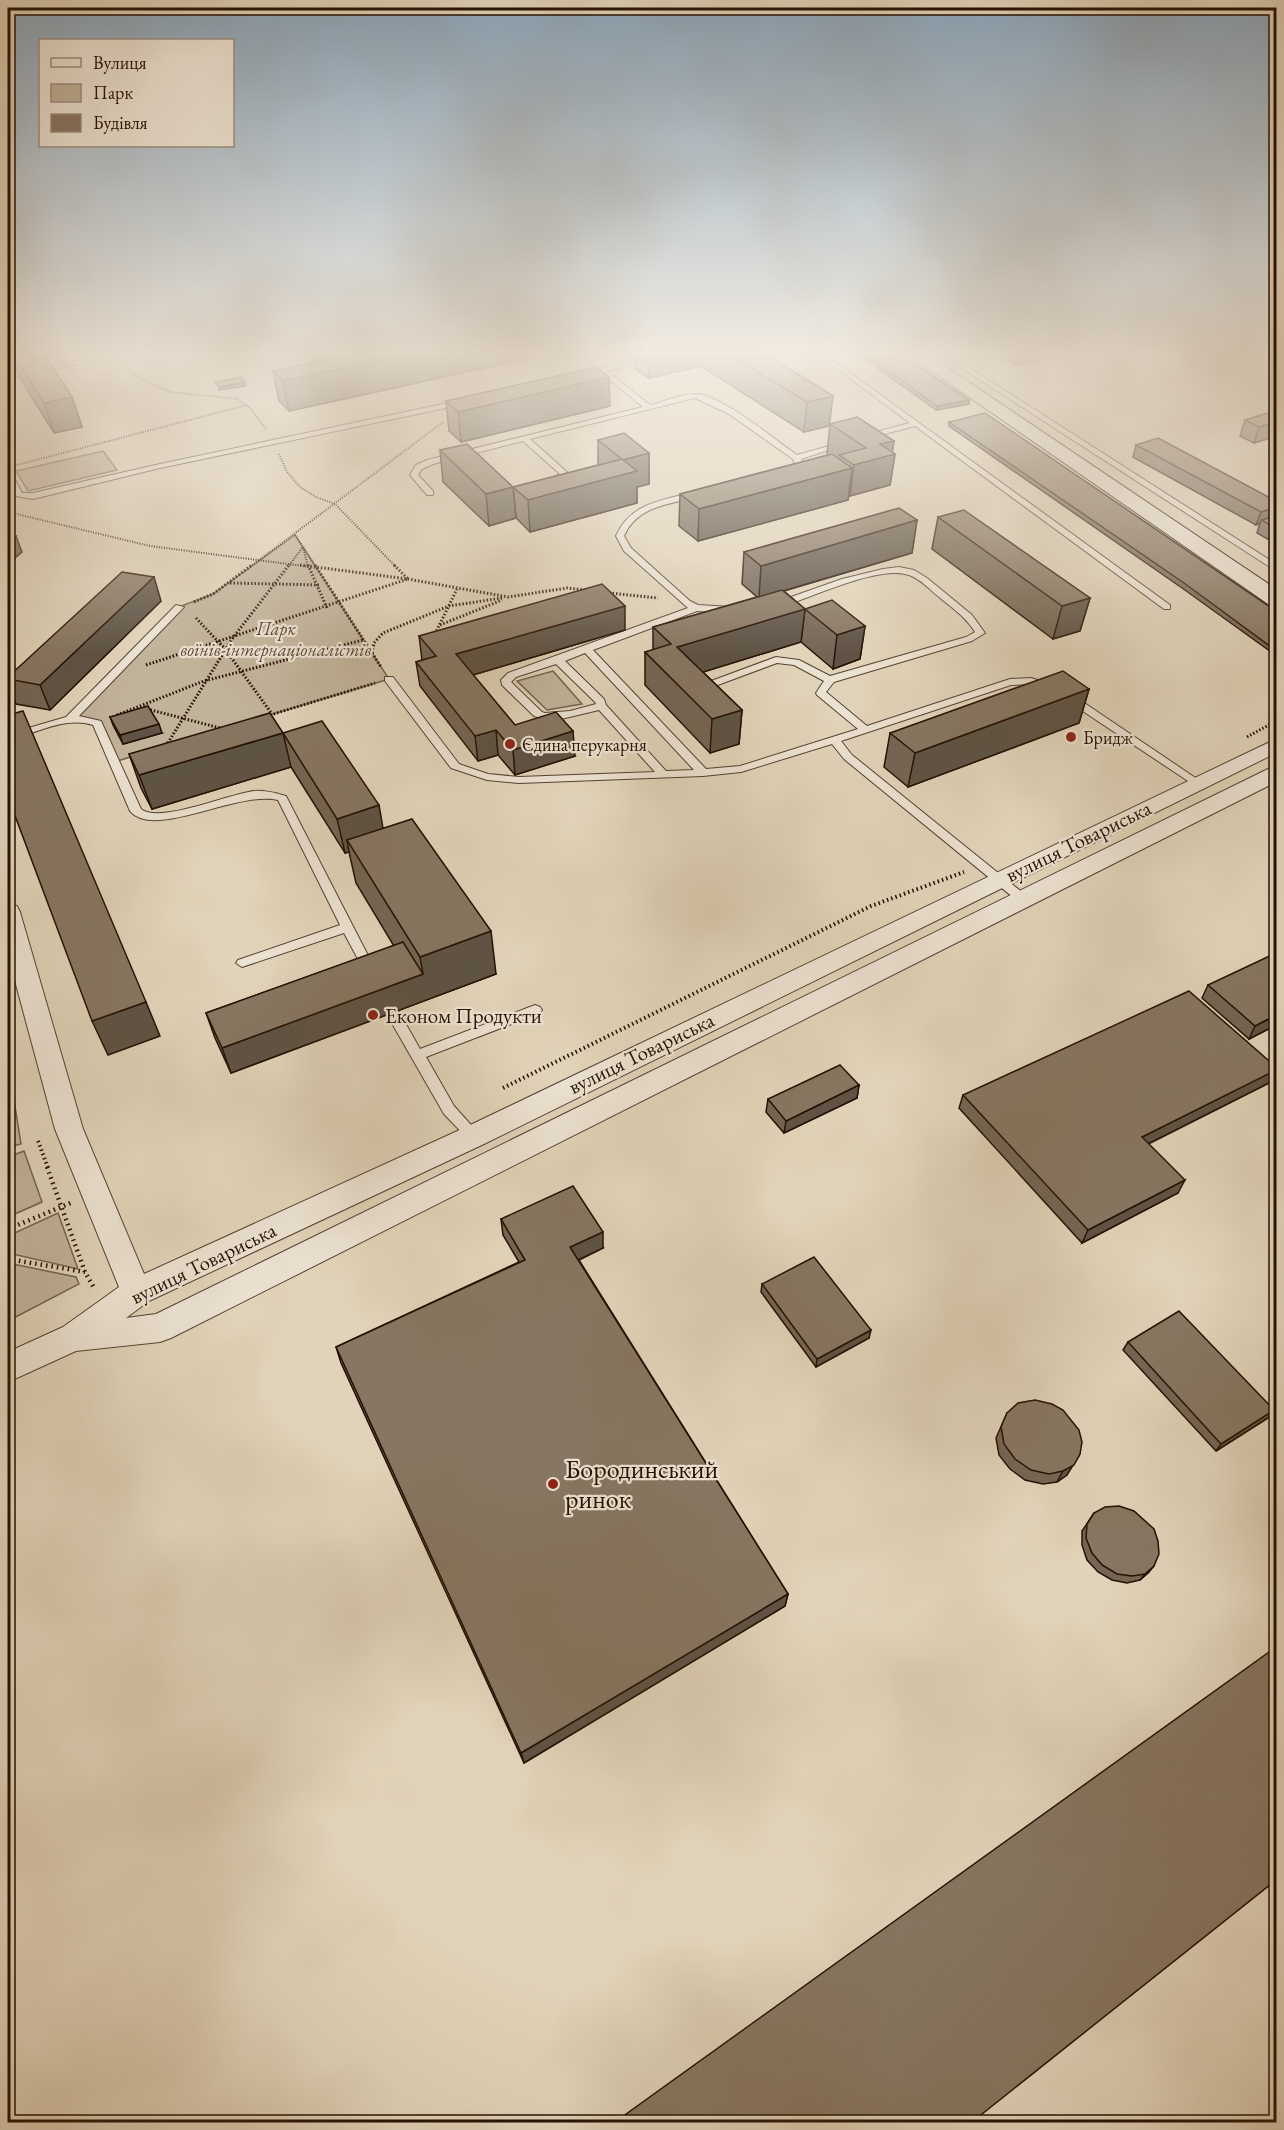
<svg xmlns="http://www.w3.org/2000/svg" width="1284" height="2130" font-family="'EB Garamond',serif">
  <style>
    .green { fill: #c1b29a; stroke: #73624e; stroke-width: 1.5 }
    .lines { fill: none; stroke-linecap: round; stroke-linejoin: round }
    .lane-casing { stroke: #544230; stroke-width: 2 }
    .street-casing { stroke: #544230; stroke-width: 2 }
    .secondary-casing { stroke: #251103; stroke-width: 2 }
    .path-far3 { stroke: #251103; stroke-width: 2; stroke-dasharray: 1 1.5; stroke-linecap: butt }
    .path-far2 { stroke: #251103; stroke-width: 3; stroke-dasharray: 1.5 2; stroke-linecap: butt }
    .path-far1 { stroke: #251103; stroke-width: 4; stroke-dasharray: 1.5 3; stroke-linecap: butt }
    .path { stroke: #251103; stroke-width: 4.5; stroke-dasharray: 1.5 4; stroke-linecap: butt }
    .lane { fill: #ece2d2; fill-rule: evenodd }
    .street { fill: #ece2d2; fill-rule: evenodd }
    .secondary { fill: #ece2d2; fill-rule: evenodd }
    .wall { fill: #746554; stroke: #251103; stroke-width: 1.5 }
    .shaded-wall { fill: #5e5345; stroke: #251103; stroke-width: 1.5 }
    .building { fill: #877662; stroke: #251103; stroke-width: 1.5 }
    .poi-dot { fill: #8f2418; stroke: #ece2d2; stroke-width: 2 }
    .labels { text-anchor: middle; dominant-baseline: central; stroke-width: 4.5; stroke-linejoin: round; paint-order: stroke }
    .far-park-label { font-size: 18px; font-style: italic; fill: #5c4938; stroke: #ece2d2 }
    .far-poi-label { font-size: 18px; fill: #251103; stroke: #ece2d2; text-anchor: start }
    .street-label { font-size: 21px; fill: #251103; stroke: #ece2d2 }
    .poi-label { font-size: 21px; fill: #251103; stroke: #ece2d2; text-anchor: start }
    .near-poi-label { font-size: 26px; fill: #251103; stroke: #ece2d2; text-anchor: start }
  </style>
  <rect width="100%" height="100%" fill="#e1d3b9"/>
  <filter id="stains"><feTurbulence type="fractalNoise" baseFrequency=".00333" numOctaves="4"/><feColorMatrix values="0 0 0 0 .2 0 0 0 0 .09 0 0 0 0 .02 0 0 0 .5 -.17"/></filter>
  <radialGradient id="worn" r=".72"><stop offset=".6" stop-color="#630" stop-opacity="0"/><stop offset="1" stop-color="#630" stop-opacity=".3"/></radialGradient>
  <g class="green">
    <path d="M103,451l14,19 -89,21 -12,-20z"/>
    <path d="M295,535l94,144 -275,83 -17,-39 -27,-4 109,-112 34,-13z"/>
    <path d="M553,671l29,33 -35,6 -30,-29z"/>
    <path d="M14,1100l7,44 -13,3v-45z"/>
    <path d="M24,1151l18,51 -34,15v-60z"/>
    <path d="M58,1213l20,56 -70,-16v-17z"/>
    <path d="M8,1263l68,14 3,7 -71,37z"/>
  </g>
  <g class="lines">
    <defs>
      <g id="lane">
        <path d="M106,356h14l-112,22v-4z"/>
        <path d="M293,356h8l10,8 14,8 -4,2 -16,-6z"/>
        <path d="M655,356h12l-60,15 43,34c14,-3 31,-11 45,-11 26,0 80,46 102,61l46,-13 4,2 -46,15 3,7 -4,6 -13,3v-4l9,-5 -3,-7 -64,-45 -34,-16 -165,41 38,34 -2,6 -16,4 -4,-2 14,-7 -37,-33 -90,23 -11,5 -4,6 15,16v4h-6l-17,-20 6,-10 11,-5 216,-53 -43,-35 -17,4 -4,-2z"/>
        <path d="M820,356h7l343,249v4h-6l-249,-183 -54,14v-4l49,-13z"/>
        <path d="M943,356h8l325,208v7z"/>
        <path d="M462,400l4,2 -1,2 -305,64 -127,31 -17,-3 -8,-13v-11l4,2 10,19h11l127,-29z"/>
        <path d="M8,436h3l3,7 -2,7 -4,2z"/>
        <path d="M695,492l3,1v4c-29,7 -61,9 -74,39l7,12 59,53 8,4 33,2 5,3 -5,3 -34,-2 -104,39 113,119 34,-3 118,-37 -41,-34 -1,-2 8,-12 -30,-16 -17,-2 -70,26 -4,-1v-4l73,-27 23,3 31,16 136,-39 9,-5c-9,-15 -23,-24 -36,-35 -9,-7 -18,-18 -30,-22 -30,-11 -100,24 -132,33l-5,-3 2,-2 68,-24 41,-10 16,-2 15,3 13,8 45,37 13,18 -13,8 -138,41 -8,10 41,34 143,-47 21,-1 25,8 -5,3 -20,-5 -20,1 -170,56 11,14 176,142 2,3 -2,3h-8l-176,-144 -12,-15 -91,28 -38,4 -184,7 -32,-3 -36,-12 -66,-87v-4h8l66,87 29,10 31,3 136,-5 -56,-62 -38,9 -20,-1 -7,-2 -32,-31 -1,-5 7,-7 180,-65 -64,-57 -8,-15c14,-33 47,-36 79,-44zM585,653l109,117 -28,1 -60,-66 -2,-6 -39,-38zM556,664l39,38 1,2 -26,7 -25,2 -3,-1 -31,-30 5,-5z"/>
        <path d="M176,605l8,2 -105,109 22,5 40,88c19,15 87,-15 113,-18 11,-1 21,2 32,5l91,177 -2,3h-8l-23,-43 -102,34 -6,-4 2,-3 102,-35 -62,-125c-40,-10 -124,40 -148,11l-37,-86c-30,-9 -57,9 -85,15v-6l58,-17z"/>
        <path d="M1070,695l4,1 129,87 -1,2h-8l-128,-85 -1,-2z"/>
        <path d="M535,1005l5,2 2,3 -2,3 -114,44 28,49 27,30 -2,4h-10l-25,-26 -58,-101 2,-3h10l22,39z"/>
      </g>
      <path id="street" d="M1276,739v14l-792,391 -335,157 -23,17 30,-4 1112,-545 8,-2v15l-1105,556 -11,4 -84,9 -68,31v-30l55,-25 56,-40 -64,-158 -47,-174v-51l9,2 3,6 63,217 61,145 320,-146z"/>
      <path id="secondary" d="M910,356h20l346,233v17l-8,-2z"/>
    </defs>
    <use href="#lane" class="lane-casing"/>
    <use href="#street" class="street-casing"/>
    <use href="#secondary" class="secondary-casing"/>
    <g class="path-far3">
      <path d="M121,365l21,15 29,12 66,7 13,9 16,21"/>
      <path d="M279,454l8,18 13,15 16,10 19,7 61,63"/>
      <path d="M17,465l230,-60"/>
      <path d="M8,512l142,34 161,21"/>
      <path d="M295,535l21,32"/>
      <path d="M250,567l193,-145"/>
      <path d="M288,567l15,-20 5,20"/>
    </g>
    <g class="path-far2">
      <path d="M300,565l108,14 100,18 59,-9 19,2"/>
      <path d="M308,565l19,43"/>
      <path d="M315,565l66,102"/>
      <path d="M230,583l91,2"/>
      <path d="M609,593l49,5"/>
      <path d="M194,602l19,-8 39,-29"/>
      <path d="M196,618l29,31 47,65"/>
      <path d="M440,625l62,-25"/>
      <path d="M435,634l22,-45"/>
      <path d="M372,653l2,-10 9,-10 66,-27 53,-8"/>
      <path d="M146,665l262,-86 -14,-14"/>
      <path d="M147,709l77,20"/>
      <path d="M117,715l87,-34 159,-41"/>
      <path d="M267,716l108,-33"/>
      <path d="M1247,737l29,-16"/>
      <path d="M166,746l66,-107 57,-74"/>
    </g>
    <g class="path-far1">
      <path d="M503,1088l368,-182 93,-34"/>
      <path d="M38,1141l10,27"/>
    </g>
    <g class="path">
      <path d="M47,1167l38,105 9,16"/>
      <path d="M8,1229l65,-27"/>
      <path d="M8,1259l77,13"/>
    </g>
    <use href="#lane" class="lane"/>
    <use href="#street" class="street"/>
    <use href="#secondary" class="secondary"/>
  </g>
  <g class="wall">
    <path d="M8,356h37l27,41 10,30 -28,6 -36,-58 -6,-17h-4z"/>
    <path d="M310,356h31l1,1 5,-1h192l-250,55 -10,-10 -6,-30 43,-9z"/>
    <path d="M635,356h134l64,40 -4,30 -25,6 -103,-66 -52,12 -14,-9z"/>
    <path d="M861,356h42l66,44v4l-33,6z"/>
    <path d="M999,356h59l-42,9z"/>
    <path d="M446,401l164,5 -149,36 -12,-11z"/>
    <path d="M1276,415v41l-6,-4 4,-12 -4,-2 -16,5 -14,-7 5,-16z"/>
    <path d="M949,422l327,189v43h-2l-92,-66 -233,-162z"/>
    <path d="M830,424l64,17 -2,11 3,2 -5,31 -40,11 -1,-1 -1,5 -150,41 -19,-15 1,-32 148,-39 -1,-1z"/>
    <path d="M598,440l51,13v31l-12,3v16l-107,29 -14,-14 -3,-31 85,-22z"/>
    <path d="M1136,445l140,56v43l-19,-11 3,-10 -4,2 -123,-68z"/>
    <path d="M440,450l73,37 3,31 -27,8 -46,-44z"/>
    <path d="M938,517l152,81 -10,33 -27,8 -121,-90z"/>
    <path d="M917,520l-5,33 -128,38 21,18 -4,33 -98,30 39,38 -3,34 -29,9 -65,-68v-33l8,-2v-23l104,-30 -15,-13 2,-32z"/>
    <path d="M161,601l-111,109 -34,-6 -8,-21v-6z"/>
    <path d="M805,609l60,17 -5,33 -27,10 -32,-27z"/>
    <path d="M625,630l-152,45 42,50 60,31 -60,19 -17,-20 -20,6 -58,-75 -4,-24 6,-2 -3,-24z"/>
    <path d="M1089,689l-10,34 -171,64 -24,-20 6,-34z"/>
    <path d="M110,717l52,16 -39,11 -10,-19z"/>
    <path d="M283,733l100,95 113,146 -265,99 -16,-35 -9,-25 188,-67 -38,-63 -7,-31 -4,1 -54,-86 -139,42 -11,-21 -12,-34z"/>
    <path d="M1208,985l68,40 -27,14 -47,-41z"/>
    <path d="M1271,1082l-123,62 30,49 -96,50 -123,-135 4,-13z"/>
    <path d="M859,1085l-2,13 -73,35 -18,-21 2,-13z"/>
    <path d="M501,1219l102,29 -24,12 209,334 -3,12 -261,157 -183,-400 -5,-16 183,-85 -16,-27z"/>
    <path d="M762,1284l107,54 -53,29 -55,-75z"/>
    <path d="M1128,1342l146,68 -6,8 -52,33 -93,-101z"/>
    <path d="M1007,1413l60,62 -10,7 -14,2 -18,-4 -15,-11 -11,-14 -3,-17z"/>
    <path d="M1094,1513l55,59 -9,8 -13,3 -15,-3 -14,-8 -11,-12 -5,-15v-14z"/>
  </g>
  <g class="shaded-wall">
    <path d="M317,356h24l1,3 -23,5z"/>
    <path d="M403,356h136l-250,55 -6,-30z"/>
    <path d="M649,356h52v10l-52,12z"/>
    <path d="M1018,356h40l-42,9z"/>
    <path d="M609,377l1,29 -149,36 -3,-30z"/>
    <path d="M245,382v4l-26,4v-3z"/>
    <path d="M833,396l-4,30 -25,6 3,-30z"/>
    <path d="M72,397l10,30 -28,6 -10,-30z"/>
    <path d="M969,400v4l-33,6 1,-4z"/>
    <path d="M1276,422l-6,16 -16,5 5,-16z"/>
    <path d="M894,441l-2,14 3,-1 -5,31 -40,11 4,-31 26,-21z"/>
    <path d="M649,453v31l-12,3v16l-107,29 -2,-32 95,-40z"/>
    <path d="M852,468l-4,32 -150,41 1,-32z"/>
    <path d="M513,487l3,31 -27,8 -3,-32z"/>
    <path d="M1276,507v11l-14,2 -2,3 -4,2 5,-13z"/>
    <path d="M917,520l-5,33 -153,45 2,-32z"/>
    <path d="M16,536l6,16 -14,12v-22z"/>
    <path d="M154,577l7,24 -111,109 -10,-25z"/>
    <path d="M1090,598l-10,33 -27,8 9,-33z"/>
    <path d="M625,606v24l-166,49 -3,-25z"/>
    <path d="M805,609l-4,33 -124,38v-33z"/>
    <path d="M865,626l-5,33 -27,10 4,-34z"/>
    <path d="M1089,689l-10,34 -171,64 7,-34z"/>
    <path d="M742,710l-3,34 -29,9 2,-34z"/>
    <path d="M159,724l3,9 -39,11 -3,-9z"/>
    <path d="M496,730l2,25 -20,6 -3,-25z"/>
    <path d="M573,731l2,25 -60,19 -2,-25z"/>
    <path d="M283,733l8,34 -139,42 -13,-34z"/>
    <path d="M379,805l6,35h-38l2,12 -4,1 -8,-34z"/>
    <path d="M491,931l5,43 -265,99 -9,-25 201,-74 -3,-17z"/>
    <path d="M146,1002l14,34 -52,19 -16,-34z"/>
    <path d="M1276,1015v10l-27,14 6,-13z"/>
    <path d="M1276,1070v2l-5,10 -135,68 6,-13z"/>
    <path d="M859,1085l-2,13 -73,35 2,-12z"/>
    <path d="M1185,1180l-7,13 -96,50 6,-13z"/>
    <path d="M603,1232v16l-31,15 -2,-16z"/>
    <path d="M871,1330l-2,8 -53,29 1,-8z"/>
    <path d="M1274,1410l-6,8 -52,33 5,-7z"/>
    <path d="M1080,1454l-13,21 -10,7 6,-11z"/>
    <path d="M1154,1566l-5,6 -9,8 5,-6z"/>
    <path d="M788,1594l-3,12 -261,157 -3,-10z"/>
  </g>
  <g class="building">
    <path d="M14,356h31l27,41 -28,6z"/>
    <path d="M347,356h56l-120,25 -10,-10z"/>
    <path d="M732,356h37l64,40 -26,6z"/>
    <path d="M867,356h36l66,44 -32,6z"/>
    <path d="M596,367l13,10 -151,35 -12,-11z"/>
    <path d="M241,377l4,5 -26,5 -4,-5z"/>
    <path d="M1271,412l5,3v7l-17,5 -14,-7z"/>
    <path d="M985,413l291,198v39h-1l-91,-67 -235,-161z"/>
    <path d="M857,417l37,24 -14,3 15,10 -41,11 -15,-10 27,-7 -36,-24z"/>
    <path d="M624,433l25,20 -26,7 -25,-20z"/>
    <path d="M1158,438l118,63v6l-15,5 -125,-67z"/>
    <path d="M467,444l46,43 -27,7 -46,-44z"/>
    <path d="M832,454l20,14 -153,41 -19,-15z"/>
    <path d="M622,459l15,12 -109,29 -15,-13z"/>
    <path d="M899,508l18,12 -156,46 -17,-14z"/>
    <path d="M964,510l126,88 -28,8 -124,-89z"/>
    <path d="M1276,516v13l-14,-9z"/>
    <path d="M8,534l8,2 -8,6z"/>
    <path d="M122,572l32,5 -114,108 -32,-6v-2z"/>
    <path d="M602,584l23,22 -169,48 59,71 41,-13 17,19 -60,19 -17,-20 -21,6 -59,-74 20,-6 -17,-20z"/>
    <path d="M782,590l23,19 -128,38 65,63 -30,9 -67,-67 26,-8 -18,-17z"/>
    <path d="M832,600l33,26 -28,9 -32,-26z"/>
    <path d="M1063,671l26,18 -174,64 -25,-20z"/>
    <path d="M148,706l11,18 -39,11 -10,-18z"/>
    <path d="M23,711l123,291 -54,19 -84,-224v-82z"/>
    <path d="M270,713l13,20 39,-12 57,84 -42,14 -54,-86 -144,42 -10,-21z"/>
    <path d="M412,819l79,112 -71,26 -73,-117z"/>
    <path d="M403,942l20,32 -201,74 -16,-35z"/>
    <path d="M1276,953v62l-21,11 -47,-41z"/>
    <path d="M1189,991l87,76v3l-134,67 43,43 -97,50 -125,-135z"/>
    <path d="M840,1065l19,20 -73,36 -18,-22z"/>
    <path d="M573,1186l30,46 -33,15 218,347 -267,159 -185,-406 189,-87 -24,-41z"/>
    <path d="M814,1257l57,73 -54,29 -55,-75z"/>
    <path d="M1179,1311l95,99 -53,34 -93,-102z"/>
    <path d="M1035,1400l17,4 11,6 16,20 3,12 -2,12 -6,11 -11,6 -14,3 -18,-4 -16,-11 -11,-15 -3,-17 6,-14 11,-10z"/>
    <path d="M1119,1506l15,5 20,18 4,12 1,13 -5,12 -9,8 -13,2 -15,-2 -15,-9 -10,-12 -6,-15 1,-14 7,-11 11,-6z"/>
    <path d="M1276,1647v233l-304,242h-357z"/>
  </g>
  <linearGradient id="sky" x2="0" y2="1"><stop stop-color="#8ba6bc"/><stop offset="0.54" stop-color="#f2ebe0"/><stop offset="1" stop-color="#f2ebe0" stop-opacity="0"/></linearGradient>
  <rect width="1284" height="654" fill="url(#sky)"/>
  <g class="poi-dot">
    <circle cx="1071" cy="737" r="6"/>
    <circle cx="510" cy="744" r="6"/>
    <circle cx="373" cy="1015" r="6"/>
    <circle cx="553" cy="1484" r="6"/>
  </g>
  <g class="labels">
    <g class="far-park-label">
      <text x="276" y="628">Парк<tspan x="276" dy="21">воїнів-інтернаціоналістів</tspan></text>
    </g>
    <g class="far-poi-label">
      <text x="1083" y="737">Бридж</text>
      <text x="522" y="744">Єдина перукарня</text>
    </g>
    <g class="street-label">
      <text transform="translate(1078 841) rotate(-26)">вулиця Товариська</text>
      <text transform="translate(641 1053) rotate(-26)">вулиця Товариська</text>
      <text transform="translate(203 1263) rotate(-26)">вулиця Товариська</text>
    </g>
    <g class="poi-label">
      <text x="385" y="1015">Економ Продукти</text>
    </g>
    <g class="near-poi-label">
      <text x="565" y="1469">Бородинський<tspan x="565" dy="30">ринок</tspan></text>
    </g>
  </g>
  <rect width="1284" height="2130" fill="none" stroke="#e1d3b9" stroke-width="30"/>
  <rect x="9" y="9" width="1266" height="2112" fill="none" stroke="#251103" stroke-width="3"/>
  <rect x="15" y="15" width="1254" height="2100" fill="none" stroke="#251103" stroke-width="1.5"/>
  <rect x="39" y="39" width="195" height="108" fill="#ece2d2" stroke="#9c8e7f" stroke-width="1.5"/>
  <rect x="51" y="58" width="30" height="9" fill="#ece2d2" stroke="#9c8e7f" stroke-width="1.5"/>
  <text x="93" y="69" font-size="18" fill="#251103">Вулиця</text>
  <rect x="51" y="84" width="30" height="18" fill="#c1b29a" stroke="#9c8e7f" stroke-width="1.5"/>
  <text x="93" y="99" font-size="18" fill="#251103">Парк</text>
  <rect x="51" y="114" width="30" height="18" fill="#877662" stroke="#9c8e7f" stroke-width="1.5"/>
  <text x="93" y="129" font-size="18" fill="#251103">Будівля</text>
  <rect width="100%" height="100%" filter="url(#stains)"/>
  <rect width="100%" height="100%" fill="url(#worn)"/>
</svg>
